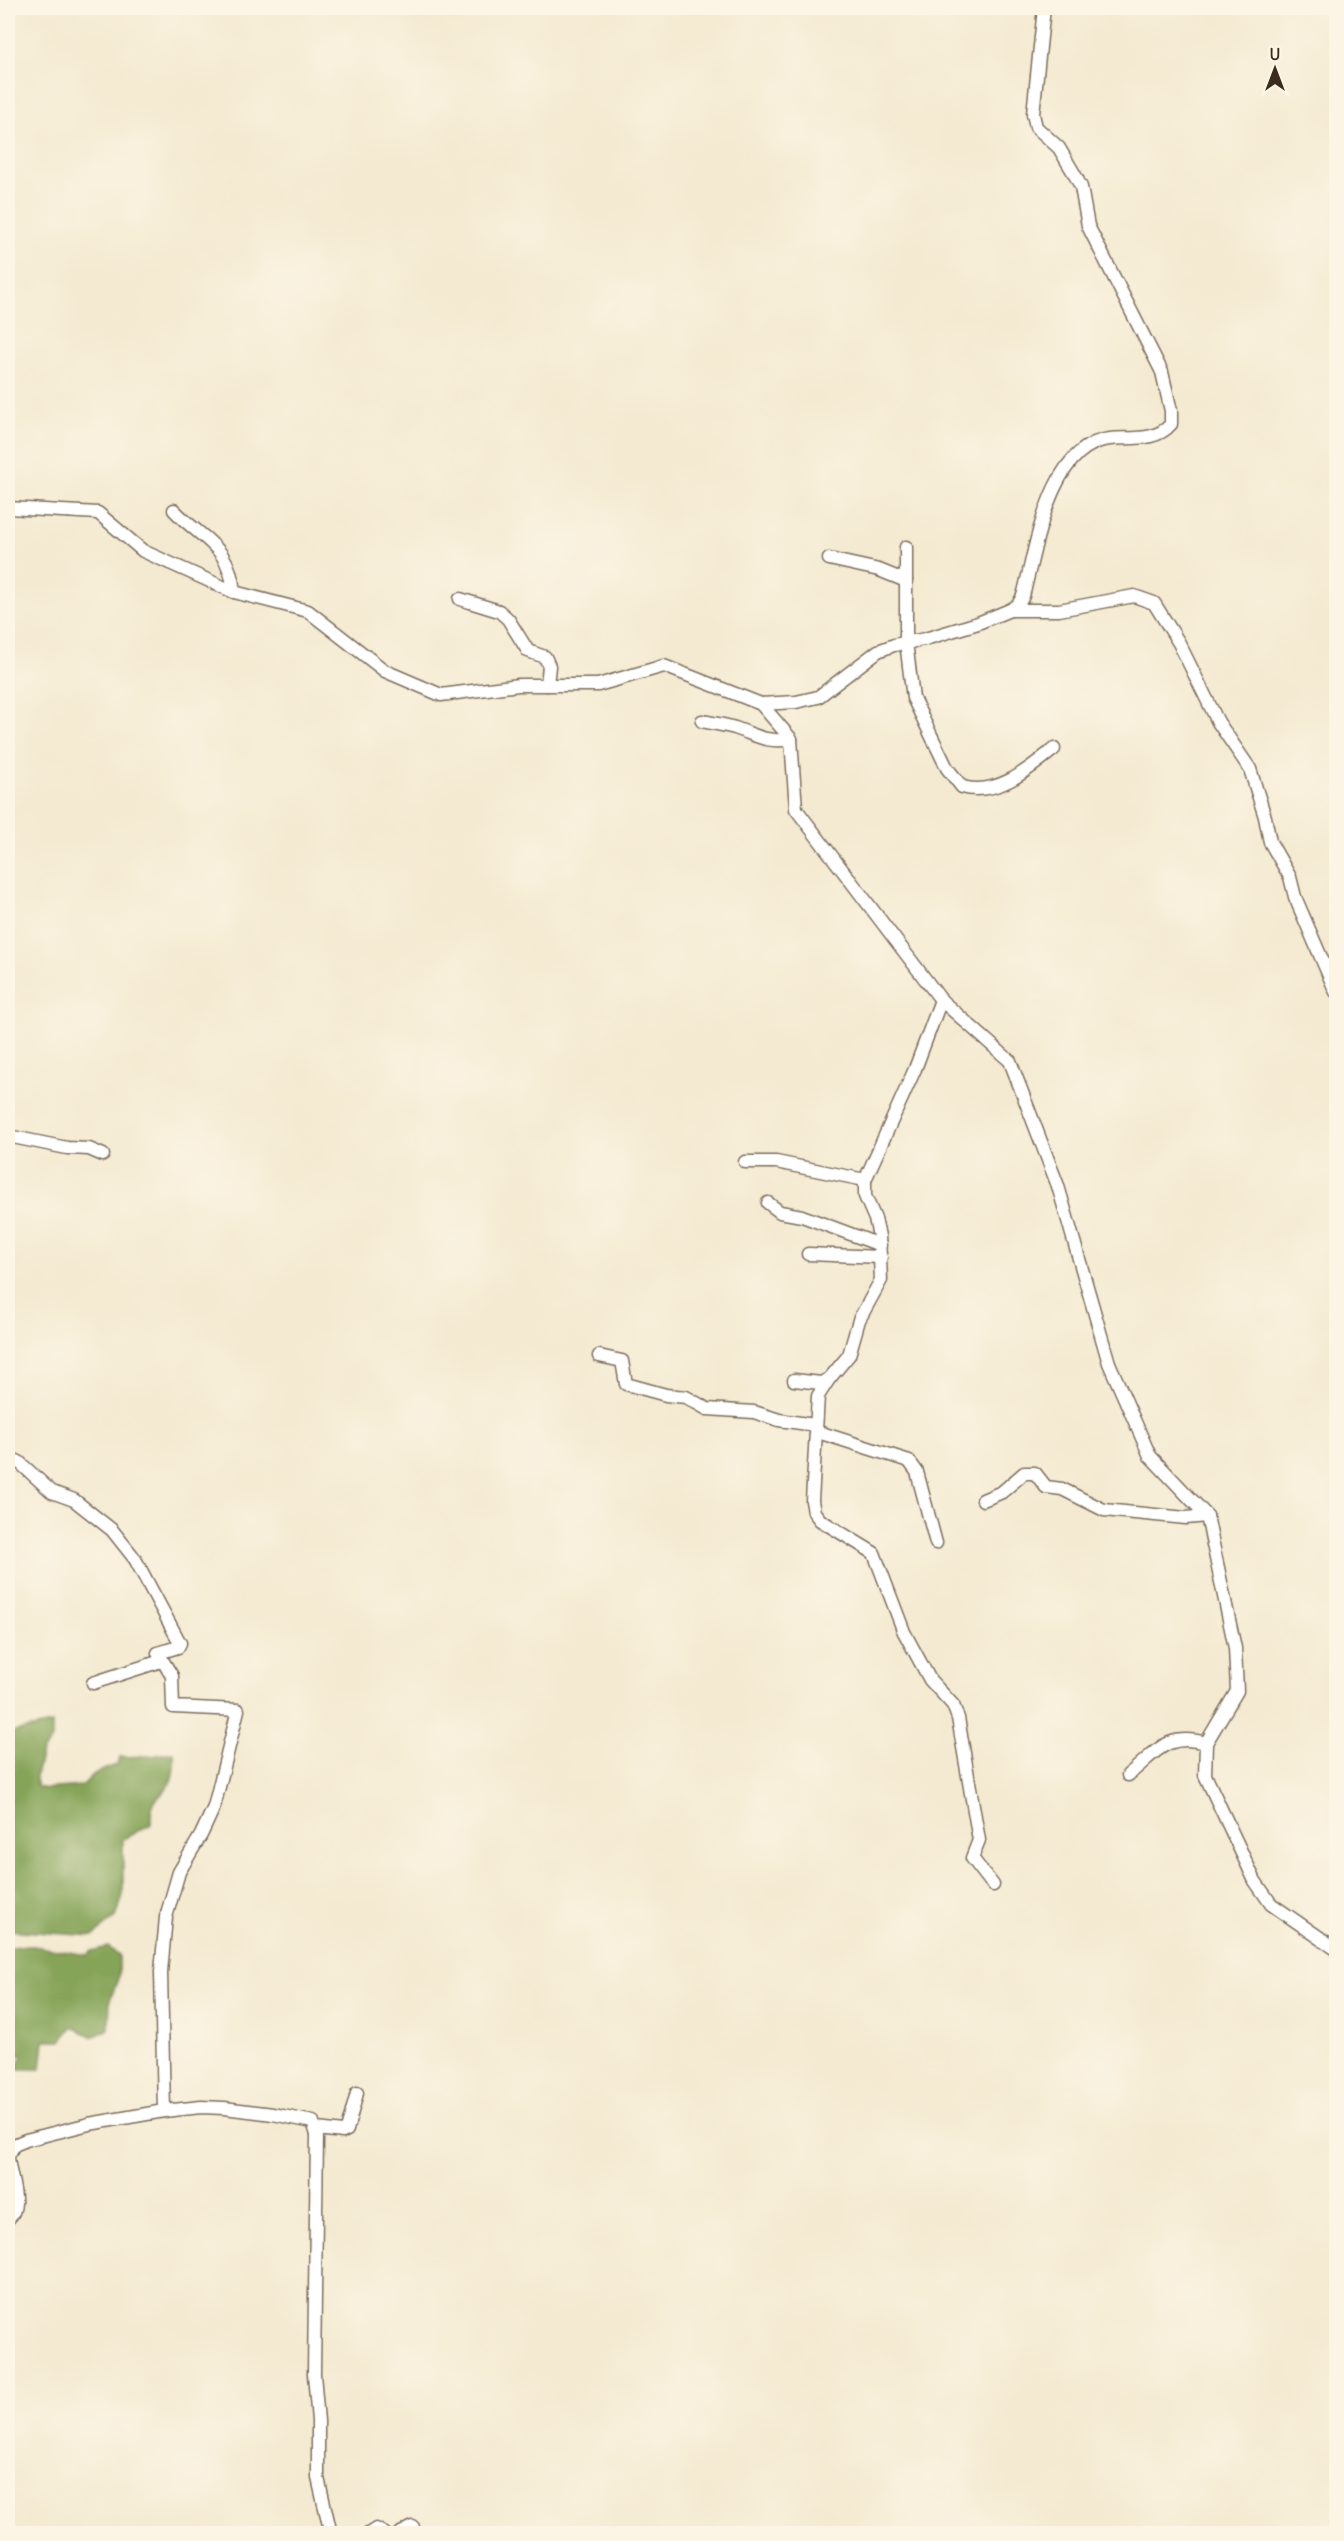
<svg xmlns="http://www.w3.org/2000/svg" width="1344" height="2541" font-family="Delius,sans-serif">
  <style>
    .forest { fill: #86a458; stroke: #60673b; stroke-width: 1.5 }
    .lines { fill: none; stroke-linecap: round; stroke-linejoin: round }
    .street-casing { stroke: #7c6d5d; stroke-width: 15 }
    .street { stroke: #fff; stroke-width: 12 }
  </style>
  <rect width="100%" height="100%" fill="#fcf5e5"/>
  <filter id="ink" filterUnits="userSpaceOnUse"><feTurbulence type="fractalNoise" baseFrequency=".0167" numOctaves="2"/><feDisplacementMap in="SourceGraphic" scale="12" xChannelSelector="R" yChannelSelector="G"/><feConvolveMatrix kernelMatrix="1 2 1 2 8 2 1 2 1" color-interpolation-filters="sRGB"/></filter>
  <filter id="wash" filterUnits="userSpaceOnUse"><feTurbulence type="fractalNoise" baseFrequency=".008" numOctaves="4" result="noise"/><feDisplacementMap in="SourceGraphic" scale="24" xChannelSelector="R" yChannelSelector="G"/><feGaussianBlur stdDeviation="1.35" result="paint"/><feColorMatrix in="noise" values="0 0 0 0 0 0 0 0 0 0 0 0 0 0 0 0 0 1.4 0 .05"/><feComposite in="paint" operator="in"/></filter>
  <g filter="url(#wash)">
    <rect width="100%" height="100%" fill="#f4ead1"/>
    <g class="forest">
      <path d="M52,1724v15l-10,13 -6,23v11l8,3 38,-3 12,-12 22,-9 4,-8 32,-1 22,-4c0,12 1,24 -6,34 -13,19 -17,10 -17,38l-28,15v56l-6,20 -23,21 -86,-6v-197z"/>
      <path d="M33,1946l54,9 5,-4 16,-4 11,8v21l-9,24 -1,29 -16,8 -21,-10 -11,14h-17l-3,28h-24l5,-15 -14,3v-110z"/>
    </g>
  </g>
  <g filter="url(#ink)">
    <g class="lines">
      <defs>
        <g id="street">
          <path d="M8,508l90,5 45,38 91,41 74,19 77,60 56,24 78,-10h79l66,-19 97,38 30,35 5,70 145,191 69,61 48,125 51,177 41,93 57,60 28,132 2,43 -31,52 -1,32 50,106 16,23 65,45"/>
          <path d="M174,510c30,32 55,34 60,82"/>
          <path d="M906,547v95l7,56 34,70 15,19c35,10 67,-18 92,-38"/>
          <path d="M829,559l50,11 27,11"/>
          <path d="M460,599l39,12 9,8 20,32 17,6 4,9 -2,19"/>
          <path d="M1010,610h49l75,-14 20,7 25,40 39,79 32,47 15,48 5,25 20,35 5,20 41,95"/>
          <path d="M761,704l35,-2 22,-5 60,-46 16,-6 31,-6 53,-16 32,-13 8,-5 5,-9c13,-47 26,-151 87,-157 21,-2 46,3 61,-15v-13l-9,-39 -74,-146 -7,-39 -6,-12 -16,-27 -23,-21 -3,-13 11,-106"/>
          <path d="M702,721c11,2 22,4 33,7 23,8 31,15 56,11"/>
          <path d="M941,1000l-26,69 -50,111v16l10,23 4,17 2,44 -22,40 -10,35 -20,24 -11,17 -6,105 2,11 6,8 54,33 30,79 26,48 23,25 5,13 21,122 -7,18 21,27"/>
          <path d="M8,1136l59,12 22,1 14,6"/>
          <path d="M745,1162h31l89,18"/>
          <path d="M768,1203l12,9 22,4 78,29"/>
          <path d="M808,1254l73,3"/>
          <path d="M599,1356l23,5 4,23 40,11 20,2 21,12 47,3 25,8 36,5"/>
          <path d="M794,1380l27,3 8,-4"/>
          <path d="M815,1431l94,30 8,11 19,71"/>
          <path d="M8,1457l11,5 33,30 22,8 38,30 23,29 45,84 -2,4 -20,6 14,23 1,31 65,3 -24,97 -13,28 -22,37 -13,45 -5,55 3,139"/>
          <path d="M983,1500l19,-8 22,-19h11l11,14 16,2 42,21 82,8 21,-2"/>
          <path d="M93,1683l68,-22"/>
          <path d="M1128,1775c28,-22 37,-43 78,-32"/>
          <path d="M317,2129l26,3 4,-2 10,-37"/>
          <path d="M8,2219c16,-13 0,-45 0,-63l6,-11 12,-5 63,-16 75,-13 37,-4 23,1 49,6 40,8 4,13 -3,239 4,47v57l13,56"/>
          <path d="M368,2534l8,-5 9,5"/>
          <path d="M399,2534l14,-7"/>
        </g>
      </defs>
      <use href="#street" class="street-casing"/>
      <use href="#street" class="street"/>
    </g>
  </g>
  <rect width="1344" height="2541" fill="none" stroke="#fcf5e5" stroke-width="30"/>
  <g transform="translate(1275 69)" stroke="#fcf5e5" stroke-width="4.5" paint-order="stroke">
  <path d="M0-4.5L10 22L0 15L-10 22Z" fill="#3b2a1e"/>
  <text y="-9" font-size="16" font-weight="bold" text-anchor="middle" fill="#3b2a1e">U</text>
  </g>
</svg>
